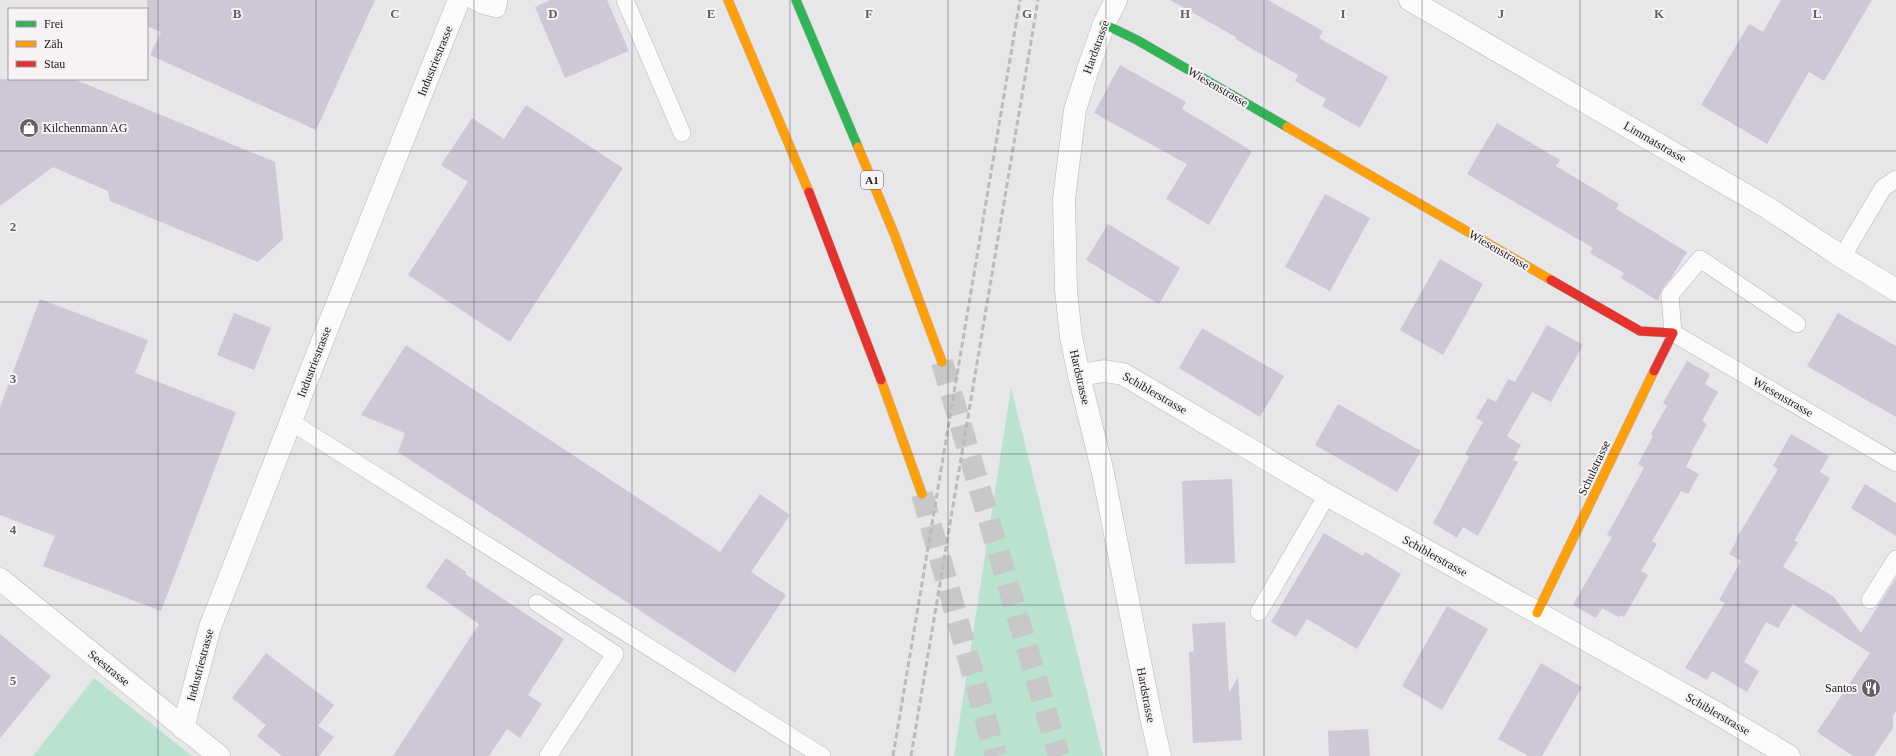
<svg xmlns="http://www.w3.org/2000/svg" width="1896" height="756" font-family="'Times New Roman',serif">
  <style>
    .green { fill: #bae3cf }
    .building { fill: #cec7d6 }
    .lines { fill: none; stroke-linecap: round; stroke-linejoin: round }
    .highway-tunnel { stroke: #c8c7c9; stroke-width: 22; stroke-dasharray: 22 11; stroke-linecap: butt }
    .lane-casing { stroke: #b8b6b8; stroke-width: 18 }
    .street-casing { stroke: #b8b6b8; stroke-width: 23 }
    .fast-casing { stroke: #b8b6b8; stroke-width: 10 }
    .slow-casing { stroke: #b8b6b8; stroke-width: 10 }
    .jam-casing { stroke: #b8b6b8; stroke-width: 10 }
    .lane { stroke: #fbfbfc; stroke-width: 17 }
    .street { stroke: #fbfbfc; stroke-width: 22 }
    .fast { stroke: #30b455; stroke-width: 9 }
    .slow { stroke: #ff9f0a; stroke-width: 9 }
    .jam { stroke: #e5322d; stroke-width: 9 }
    .rail { stroke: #bbb; stroke-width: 3; stroke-dasharray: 6 3; stroke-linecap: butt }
    .grid { fill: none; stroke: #626163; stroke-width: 1; stroke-opacity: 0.55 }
    .labels { text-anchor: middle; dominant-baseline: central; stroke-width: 4; stroke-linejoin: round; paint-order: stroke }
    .shield { fill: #f6f2f6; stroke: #5d5b5d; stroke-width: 1 }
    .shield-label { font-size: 11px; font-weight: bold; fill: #1b1a1b }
    .street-label { font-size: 12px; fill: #1b1a1b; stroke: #f6f2f6 }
    .poi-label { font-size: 12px; fill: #1b1a1b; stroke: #f6f2f6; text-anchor: start }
    .grid-label { font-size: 13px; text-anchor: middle; font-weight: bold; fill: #626163; stroke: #f6f2f6; stroke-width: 4; stroke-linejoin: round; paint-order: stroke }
  </style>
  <rect width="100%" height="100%" fill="#e7e6e8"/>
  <g class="green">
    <path d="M1011,388l92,368h-149z"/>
    <path d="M94,678l98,78h-159z"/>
  </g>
  <g class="building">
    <path d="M147,0h228l-59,130 -166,-75 11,-23 -14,-6z"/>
    <path d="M550,0h57l22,51 -64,27 -30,-71z"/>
    <path d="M1170,0h98l55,31 -4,7 69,39 -28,51 -38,-22 4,-7 -31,-18 3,-6 -63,-36 1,-2z"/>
    <path d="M1781,0h91l-48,81 -15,-9 -42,72 -66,-39 48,-81 14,8z"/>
    <path d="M1120,65l66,37 -4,7 70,42 -43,74 -43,-26 21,-35 -93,-51z"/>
    <path d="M0,79h74l201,83 8,77 -25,23 -148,-61 -2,-10 -55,-24 -53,39z"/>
    <path d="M526,105l97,63 -113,174 -102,-67 60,-93 -27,-17 31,-47 32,21z"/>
    <path d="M1497,123l63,37 -4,6 63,38 -3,5 71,43 -16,26 -9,11 -4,12 -37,-23 3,-5 -34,-20 3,-5 -126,-74z"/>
    <path d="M1325,194l45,24 -40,73 -45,-24z"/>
    <path d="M1108,224l72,44 -21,36 -73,-44z"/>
    <path d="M1440,259l43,25 -40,71 -43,-25z"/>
    <path d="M40,299l108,41 -13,33 101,39 -75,199 -118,-45 12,-30 -55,-21v-108z"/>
    <path d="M234,313l37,15 -17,42 -37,-15z"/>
    <path d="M1838,313l58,33v71l-89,-51z"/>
    <path d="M1547,325l36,20 -32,57 -19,-10 -25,44 14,9 -8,15 5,2 -40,74 -15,-9 -6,11 -24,-15 36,-66 -4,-3 18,-32 -7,-4 12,-20 8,4 12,-23 7,3z"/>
    <path d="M1202,328l82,48 -24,41 -81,-49z"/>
    <path d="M406,345l314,207 40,-58 30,21 -39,57 35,23 -51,78 -337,-221 7,-19 -44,-18z"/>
    <path d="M1687,361l23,13 -5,10 13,8 -16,29 5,3 -16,29h2l-7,14 13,7 -11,20 -7,-3 -29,50 5,3 -16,27 7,4 -24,42 -4,-2 -1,2 -17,-9 -6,10 -23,-13 39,-68 -5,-2 37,-67 -6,-4 15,-28 -2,-2 16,-28 -4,-3z"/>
    <path d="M1338,404l83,47 -24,41 -82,-47z"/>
    <path d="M1791,434l38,22 -9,16 10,6 -36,63 4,1 -15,25 50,29 28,37 35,-55v133l-3,5v12l-19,28h-21l-36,-24 53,-79 -77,-49 -15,24 -12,-6 -22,40 15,9 -12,21 -35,-21 -5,9 -22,-12 40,-65 -6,-3 22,-39 -12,-7 8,-14 -1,-1 42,-70 -5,-3z"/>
    <path d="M1232,479l3,84 -50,1 -3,-83z"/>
    <path d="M1865,484l31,19v33l-45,-28z"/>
    <path d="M1324,533l39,23 2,-4 36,22 -44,75 -50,-30 -11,18 -25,-15z"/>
    <path d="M446,558l20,14 -1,2 99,65 -36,56 14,9 -22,34 -13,-9 -18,27h-96l86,-132 -53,-37z"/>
    <path d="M1447,606l41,23 -46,81 -40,-24z"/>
    <path d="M1225,622l4,71 9,-16 4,63 -49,3 -4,-91 5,-1 -2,-27z"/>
    <path d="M0,634l51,42 -51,62z"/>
    <path d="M266,653l68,52 -16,21 16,11 -15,19h-37l-25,-20 9,-11 -34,-27z"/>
    <path d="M1541,663l41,24 -40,69h-14l-30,-17z"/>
    <path d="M1368,729l2,27h-41l-1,-25z"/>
  </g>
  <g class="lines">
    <g class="highway-tunnel">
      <path d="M942,362l117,394"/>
      <path d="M922,494l74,262"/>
    </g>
    <defs>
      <g id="lane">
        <path d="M473,0l9,5 15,4 2,-9"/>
        <path d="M625,0l57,133"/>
        <path d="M1842,257l41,-69 13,-9"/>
        <path d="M1797,324l-97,-65 -30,36 3,38 223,130"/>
        <path d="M291,422l531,334"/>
        <path d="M1870,600l26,-41"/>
        <path d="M537,603l78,51 -67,102"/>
        <path d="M1259,612l68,-117"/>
      </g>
      <g id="street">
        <path d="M1116,0l-12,24 -16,45 -13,41 -11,89 2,91 5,47 8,38 24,98 48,244 9,39"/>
        <path d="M1410,0l358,208 74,49 54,33"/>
        <path d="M1079,375l25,-4 19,3 204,121 388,217 74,44"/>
        <path d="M0,579l219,177"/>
        <path d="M183,728l27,-101 121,-308 128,-319"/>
      </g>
      <g id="fast">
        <path d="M796,0l62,147"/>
        <path d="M1104,24l33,16 150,87"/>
      </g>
      <g id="slow">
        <path d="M728,0l81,192"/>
        <path d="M1287,127l264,153"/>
        <path d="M858,147l37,89 47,126"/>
        <path d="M881,380l41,114"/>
        <path d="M1537,613l117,-242"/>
      </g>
      <g id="jam">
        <path d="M809,192l72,188"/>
        <path d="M1551,280l89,51 33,2 -19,38"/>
      </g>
    </defs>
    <use href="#lane" class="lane-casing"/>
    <use href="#street" class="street-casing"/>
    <use href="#fast" class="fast-casing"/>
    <use href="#slow" class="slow-casing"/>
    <use href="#jam" class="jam-casing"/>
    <use href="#lane" class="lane"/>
    <use href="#street" class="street"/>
    <use href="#fast" class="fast"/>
    <use href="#slow" class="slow"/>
    <use href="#jam" class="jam"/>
    <g class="rail">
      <path d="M893,756l127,-756"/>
      <path d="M911,756l127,-756"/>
    </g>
  </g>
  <path class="grid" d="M158,0v756M316,0v756M474,0v756M632,0v756M790,0v756M948,0v756M1106,0v756M1264,0v756M1422,0v756M1580,0v756M1738,0v756M0,151h1896M0,302h1896M0,454h1896M0,605h1896"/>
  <defs>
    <symbol id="shop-disc" viewBox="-11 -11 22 22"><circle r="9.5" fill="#626163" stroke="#f6f2f6"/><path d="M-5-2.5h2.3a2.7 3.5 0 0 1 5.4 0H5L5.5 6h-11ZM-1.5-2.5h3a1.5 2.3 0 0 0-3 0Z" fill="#fff"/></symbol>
    <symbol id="restaurant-disc" viewBox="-11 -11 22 22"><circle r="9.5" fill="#626163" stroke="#f6f2f6"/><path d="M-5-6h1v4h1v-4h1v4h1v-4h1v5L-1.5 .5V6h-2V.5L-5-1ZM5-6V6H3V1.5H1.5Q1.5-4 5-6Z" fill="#fff"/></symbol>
  </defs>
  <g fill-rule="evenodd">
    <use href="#shop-disc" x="18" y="117" width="22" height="22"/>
    <use href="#restaurant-disc" x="1860" y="677" width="22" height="22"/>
  </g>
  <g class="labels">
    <rect class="shield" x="861" y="171" width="22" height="18" rx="3"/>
    <g class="shield-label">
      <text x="872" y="180">A1</text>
    </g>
    <g class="street-label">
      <text transform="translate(1096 47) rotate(-70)">Hardstrasse</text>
      <text transform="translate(435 61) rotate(-68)">Industriestrasse</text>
      <text transform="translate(1218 87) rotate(30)">Wiesenstrasse</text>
      <text transform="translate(1655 142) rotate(30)">Limmatstrasse</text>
      <text transform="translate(1499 250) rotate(30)">Wiesenstrasse</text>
      <text transform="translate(314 362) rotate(-69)">Industriestrasse</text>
      <text transform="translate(1080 377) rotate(77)">Hardstrasse</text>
      <text transform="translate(1155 393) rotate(30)">Schiblerstrasse</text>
      <text transform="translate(1783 397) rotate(30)">Wiesenstrasse</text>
      <text transform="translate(1594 468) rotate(-65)">Schulstrasse</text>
      <text transform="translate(1435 556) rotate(29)">Schiblerstrasse</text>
      <text transform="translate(200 665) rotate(-75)">Industriestrasse</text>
      <text transform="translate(109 668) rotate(39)">Seestrasse</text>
      <text transform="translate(1146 695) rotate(79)">Hardstrasse</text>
      <text transform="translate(1718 714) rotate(30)">Schiblerstrasse</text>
    </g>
    <g class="poi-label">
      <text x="43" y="128">Kilchenmann AG</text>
      <text x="1857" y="688" text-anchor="end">Santos</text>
    </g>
  </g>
  <g class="grid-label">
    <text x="237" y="18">B</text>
    <text x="395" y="18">C</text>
    <text x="553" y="18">D</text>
    <text x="711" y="18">E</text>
    <text x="869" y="18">F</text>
    <text x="1027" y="18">G</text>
    <text x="1185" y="18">H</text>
    <text x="1343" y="18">I</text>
    <text x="1501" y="18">J</text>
    <text x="1659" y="18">K</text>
    <text x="1817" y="18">L</text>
    <text x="13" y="231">2</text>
    <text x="13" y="383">3</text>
    <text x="13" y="534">4</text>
    <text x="13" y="685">5</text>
  </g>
  <rect x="8" y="8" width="140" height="72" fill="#f6f2f6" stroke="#9e9c9e"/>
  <rect x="16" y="21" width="20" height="6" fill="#30b455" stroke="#9e9c9e"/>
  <text x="44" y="28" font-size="12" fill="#1b1a1b">Frei</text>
  <rect x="16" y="41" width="20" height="6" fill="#ff9f0a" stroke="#9e9c9e"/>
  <text x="44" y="48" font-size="12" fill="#1b1a1b">Zäh</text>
  <rect x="16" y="61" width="20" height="6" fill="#e5322d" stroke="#9e9c9e"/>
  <text x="44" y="68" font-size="12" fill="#1b1a1b">Stau</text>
</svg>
